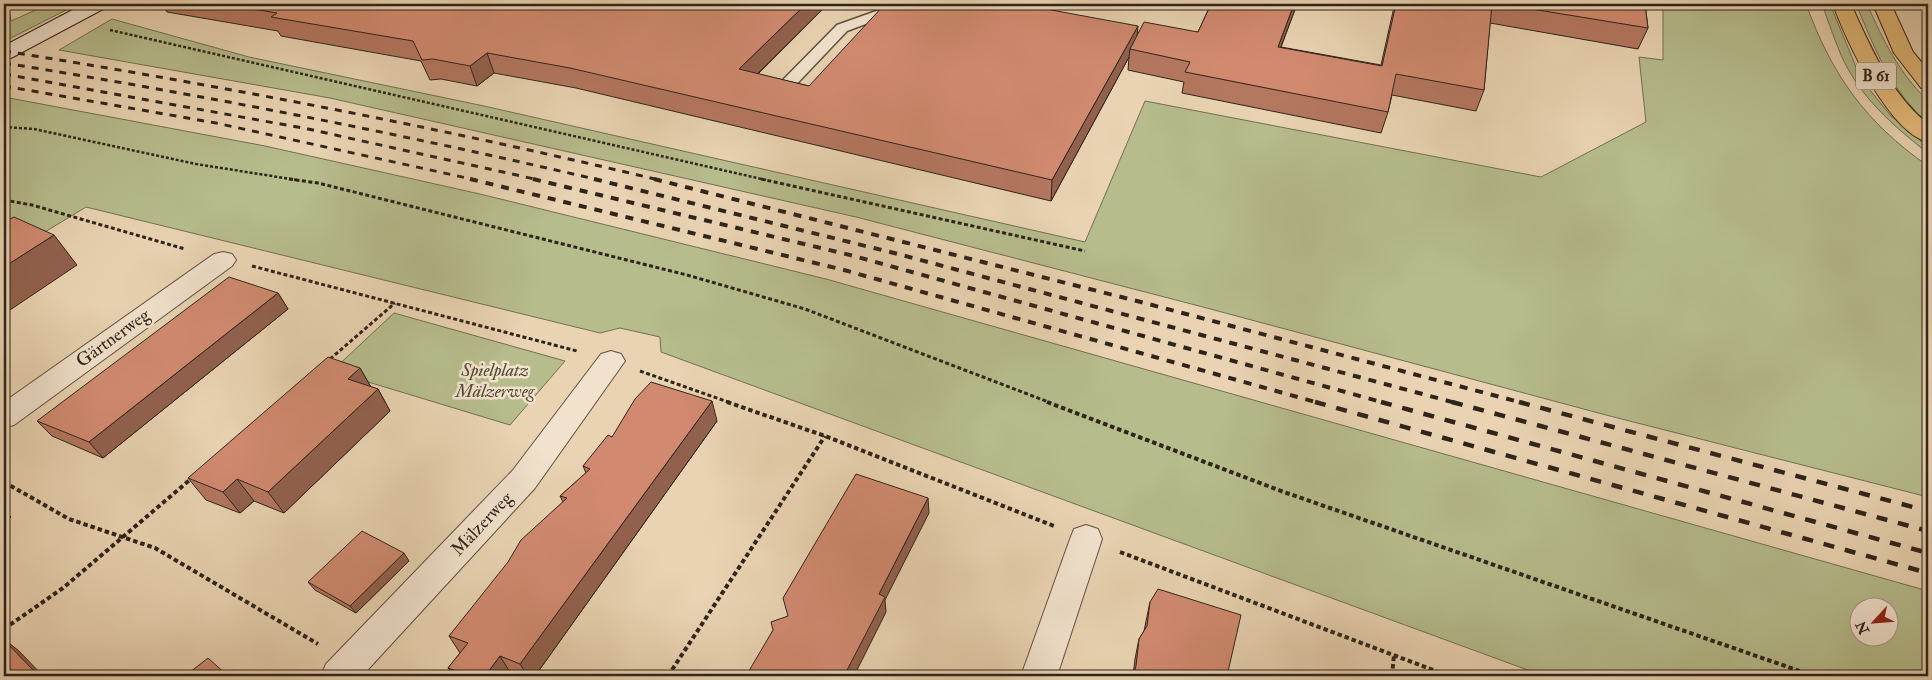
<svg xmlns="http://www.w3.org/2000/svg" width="1932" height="680" font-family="'IM FELL Double Pica',serif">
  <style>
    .green { fill: #b6bc8c; stroke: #727053; fill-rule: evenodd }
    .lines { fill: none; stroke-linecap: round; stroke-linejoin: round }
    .lane-casing { stroke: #5e5040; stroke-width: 3 }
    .street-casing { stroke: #5e5040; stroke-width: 2 }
    .secondary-casing { stroke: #2f241a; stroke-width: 2 }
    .highway-casing { stroke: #2f241a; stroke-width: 2 }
    .path-far2 { stroke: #2f241a; stroke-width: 2.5; stroke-dasharray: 3 2; stroke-linecap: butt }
    .path-far1 { stroke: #2f241a; stroke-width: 3; stroke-dasharray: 4 2.5; stroke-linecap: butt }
    .path { stroke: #2f241a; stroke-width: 4; stroke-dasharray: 4.5 3; stroke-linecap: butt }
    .lane { fill: #f1e2cd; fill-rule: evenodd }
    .street { fill: #f1e2cd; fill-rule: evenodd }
    .secondary { fill: #f1e2cd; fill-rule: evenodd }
    .highway { fill: #e4ba79; fill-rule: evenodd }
    .rail-far2 { stroke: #2f241a; stroke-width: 3; stroke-dasharray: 7 7; stroke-linecap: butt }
    .rail-far1 { stroke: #2f241a; stroke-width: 4; stroke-dasharray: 8 8; stroke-linecap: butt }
    .rail { stroke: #2f241a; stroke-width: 4.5; stroke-dasharray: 11 11; stroke-linecap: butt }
    .wall { fill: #b47760; stroke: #2f241a }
    .shaded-wall { fill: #92614e; stroke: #2f241a }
    .building { fill: #d18a70; stroke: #2f241a }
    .labels { text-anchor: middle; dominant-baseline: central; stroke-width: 5; stroke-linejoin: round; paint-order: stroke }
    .shield { fill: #f1e2cd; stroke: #695d50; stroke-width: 1 }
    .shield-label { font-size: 16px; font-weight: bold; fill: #2f241a }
    .street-label { font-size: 18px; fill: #2f241a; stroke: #f1e2cd }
    .park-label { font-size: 18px; font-style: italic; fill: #514a36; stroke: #f1e2cd }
  </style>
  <rect width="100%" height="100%" fill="#e9d3b2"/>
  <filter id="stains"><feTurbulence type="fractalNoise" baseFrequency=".004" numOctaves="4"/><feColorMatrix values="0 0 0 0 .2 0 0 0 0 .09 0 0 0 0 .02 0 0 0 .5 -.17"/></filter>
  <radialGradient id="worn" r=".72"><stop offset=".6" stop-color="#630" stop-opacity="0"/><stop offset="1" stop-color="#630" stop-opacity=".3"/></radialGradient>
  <g class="green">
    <path d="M8,4l3,17 38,-17h29l-73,37 -1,-36z"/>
    <path d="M1663,4h143c26,71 59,118 122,162v331l-322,-82 -403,-108 -347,-90 -526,-119 -271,-48 53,-31 137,38 235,49 601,136 60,-141 396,76 105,-55 -7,-65 24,3z"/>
    <path d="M1822,4h8l31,75 30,37 37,31v6c-35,-27 -69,-57 -87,-98 -7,-17 -13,-34 -19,-51z"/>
    <path d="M1856,4h11c16,36 32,69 61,97v22c-38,-33 -53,-74 -72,-119z"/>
    <path d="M4,97l261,49 215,48 346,85 1102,312v85h-384l-883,-324 -1,-15 -40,-9 -20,5 -514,-126 -82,50zM1860,608h30v30h-30z"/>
    <path d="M394,313l171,48 -55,64 -178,-54z"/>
  </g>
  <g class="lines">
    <defs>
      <path id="lane" d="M896,4l6,4 -2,3 -53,20 -58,61h-12l-2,-3 2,-3 60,-61z"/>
      <g id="street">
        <path d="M223,252l9,2 4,6 -4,6 -218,159 -10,3v-26l210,-148z"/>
        <path d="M611,351l10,3 4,7 -90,127 -173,188h-41l5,-12 187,-194 88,-116z"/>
        <path d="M1086,525l12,4 4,10 -45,137h-36l49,-137 4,-10z"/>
      </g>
      <path id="secondary" d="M84,4h23l-2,4 -94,50 -7,2v-14z"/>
      <g id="highway">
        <path d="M1833,4h18c20,44 39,89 77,120v18c-39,-9 -83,-103 -95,-138z"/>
        <path d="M1873,4h18l22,48 15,18v20l-7,-2 -27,-35z"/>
      </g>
    </defs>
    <use href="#lane" class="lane-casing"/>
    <use href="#street" class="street-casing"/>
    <use href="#secondary" class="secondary-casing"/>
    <use href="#highway" class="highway-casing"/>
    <g class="path-far2">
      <path d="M110,30l656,150"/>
      <path d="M4,127l30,2 162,35 101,16"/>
    </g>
    <g class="path-far1">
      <path d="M289,179l29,4 369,92 118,34 246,94"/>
      <path d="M761,179l324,72"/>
      <path d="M4,200l28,5 153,44"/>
      <path d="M252,266l325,85"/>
      <path d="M330,359l65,-56"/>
      <path d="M640,371l91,32"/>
    </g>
    <g class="path">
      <path d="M727,402l98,34 229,90"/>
      <path d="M1047,402l234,89 533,185"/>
      <path d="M4,482l65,37 86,29 163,96"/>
      <path d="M1120,552l329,124"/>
      <path d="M4,629l59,-41 129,-110"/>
      <path d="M668,676l157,-240"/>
      <path d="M1392,676l2,-21"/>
    </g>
    <use href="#lane" class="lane"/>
    <use href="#street" class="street"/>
    <use href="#secondary" class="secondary"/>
    <use href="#highway" class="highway"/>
    <g class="rail-far2">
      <path d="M4,51c220,35 438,77 655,129"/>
      <path d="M4,63c200,32 398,71 595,117"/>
      <path d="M4,74l304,55 231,51"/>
      <path d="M4,86l212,37 260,57"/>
    </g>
    <g class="rail-far1">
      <path d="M470,179l374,91 475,133"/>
      <path d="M533,179l321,77 531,147"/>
      <path d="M594,179l304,75 558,149"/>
      <path d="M654,179l483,122 386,102"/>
    </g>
    <g class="rail">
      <path d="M1315,402l613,171"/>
      <path d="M1381,402l547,151"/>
      <path d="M1452,402l476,129"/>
      <path d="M1519,402l409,109"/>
    </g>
  </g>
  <g class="wall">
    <path d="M162,4h666l-70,70 51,12 328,-50 61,-4 13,-28h86l-16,43 100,18 13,-58 -18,-3h269l3,24 -10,21 -148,-26 -6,67 -8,21 -84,-16 -4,17 -7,21 -199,-40 2,-11 -56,-12 1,-13 -78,144 -475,-113 -82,-15 -17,13 -36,-7 -11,1 -9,-19 -140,-25 -3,-5 -111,-19z"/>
    <path d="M278,293l10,16 -185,149 -51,-22 -15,-15z"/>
    <path d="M360,368l11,19 7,2 12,22 -106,102 -30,-12 -14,12 -34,-13 -18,-22z"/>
    <path d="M717,421l-182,255h-18l-6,-2 -1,2h-56l-6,-8 12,-15 -11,-17 114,-134 -3,-6 26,-23 -3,-7 29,-29z"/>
    <path d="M409,561l-53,52 -41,-23 -7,-8z"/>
    <path d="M1150,602l77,74h-94l2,-17 4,-20 5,-8z"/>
  </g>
  <g class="shaded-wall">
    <path d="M806,4h22l-86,85 -3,-20z"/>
    <path d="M1294,4h3l-24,64 5,-21z"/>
    <path d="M1138,26l-2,20 -6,3 -1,8 -78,144 1,-21z"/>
    <path d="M487,53l7,20 -17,13 -7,-20z"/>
    <path d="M54,235l23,30 -73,49v-47z"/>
    <path d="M278,293l10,16 -185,149 -14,-16z"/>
    <path d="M360,368l12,21 -24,-10z"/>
    <path d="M378,389l12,22 -106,102 -16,-21z"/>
    <path d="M712,401l5,20 -182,255h-7l-8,-12z"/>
    <path d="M237,479l17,22 -14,12 -17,-21z"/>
    <path d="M928,498l1,15 -44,87 1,12 -32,64h-10l35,-82z"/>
    <path d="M4,510l7,7 -7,6z"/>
    <path d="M404,553l5,8 -53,52 -6,-7z"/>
    <path d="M4,639l15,12 24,25h-19z"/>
    <path d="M500,656l11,18 -1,2h-25z"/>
  </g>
  <g class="building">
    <path d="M223,4h583l-67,65 70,17 76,-82h134l119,22 -86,154 -482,-112 -83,-15 -17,13 -37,-7 -11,1 -9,-19 -142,-24 6,-4z"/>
    <path d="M1211,4h83l-16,43 104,19 14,-62h96l-8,86 -88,-16 -8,38 -203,-40 5,-10 -60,-13 14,-27 54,10z"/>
    <path d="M1501,4h144l3,24z"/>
    <path d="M14,217l40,18 -50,32v-45z"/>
    <path d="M229,277l49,16 -189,149 -52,-21z"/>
    <path d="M328,357l32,11 -12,11 30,10 -110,103 -31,-13 -14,13 -35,-14z"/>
    <path d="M651,382l61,19 -192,263 -20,-8 -15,20h-15l-22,-8 20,-25 -19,-7 59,-74 13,-22 46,-42 -7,-2 30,-27 -7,-3 25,-31 4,2 23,-38z"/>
    <path d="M856,474l72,24 -49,96 6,3 -41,79h-98l27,-46 -2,-8 17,-6 -5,-18z"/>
    <path d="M362,531l42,22 -54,53 -42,-24z"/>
    <path d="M1158,589l83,26 -14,61h-94l3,-10 3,-27 8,-13 3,-24z"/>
    <path d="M4,640l29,30 -9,6h-20z"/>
    <path d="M208,658l20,18h-43z"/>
  </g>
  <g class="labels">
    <rect class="shield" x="1856" y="62.5" width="40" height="27" rx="4"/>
    <g class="shield-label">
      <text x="1876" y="76">B 61</text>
    </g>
    <g class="street-label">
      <text transform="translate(113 338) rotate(-36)">Gärtnerweg</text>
      <text transform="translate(482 524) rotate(-47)">Mälzerweg</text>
    </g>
    <g class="park-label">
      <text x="495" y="370">Spielplatz<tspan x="495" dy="21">Mälzerweg</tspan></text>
    </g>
  </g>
  <rect width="1932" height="680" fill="none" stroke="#e9d3b2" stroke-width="20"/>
  <rect x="5" y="5" width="1922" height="670" fill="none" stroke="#2f241a" stroke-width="2.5"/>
  <rect x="10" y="10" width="1912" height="660" fill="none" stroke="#2f241a"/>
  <g transform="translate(1874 622) rotate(244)"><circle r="24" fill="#f1e2cd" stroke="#a39685"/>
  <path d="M0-4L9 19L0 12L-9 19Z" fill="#8f2418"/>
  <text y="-8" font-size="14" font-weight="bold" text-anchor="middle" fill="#2f241a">N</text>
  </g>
  <rect width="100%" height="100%" filter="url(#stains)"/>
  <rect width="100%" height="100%" fill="url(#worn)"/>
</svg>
